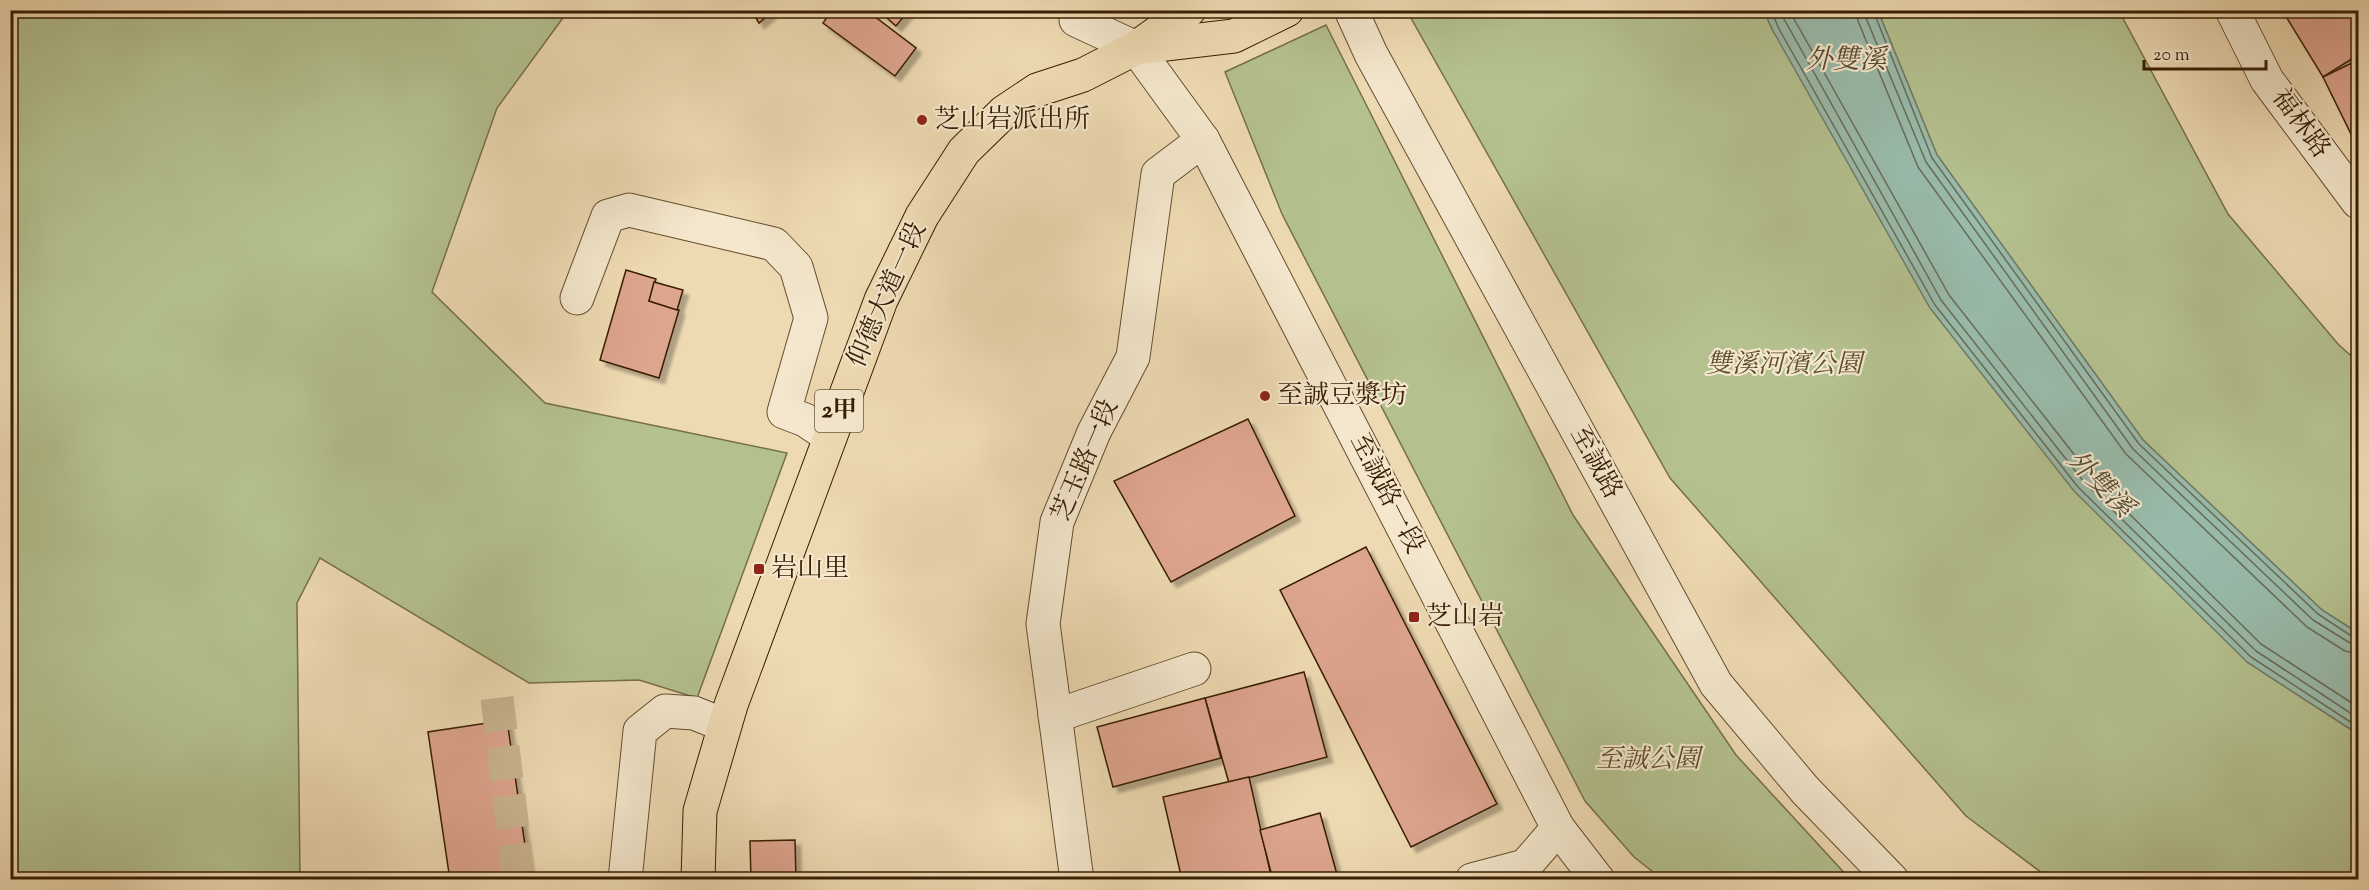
<svg xmlns="http://www.w3.org/2000/svg" width="2369" height="890" font-family="'Sorts Mill Goudy','Noto Serif TC',serif">
  <style>
    .green { fill: #b4c18f; stroke: #766f48; stroke-width: 1.5 }
    .water { fill: #99bbab; stroke: #727c67; stroke-width: 1.5 }
    .lines { fill: none; stroke-linecap: round; stroke-linejoin: round }
    .shore { stroke: #686c56; stroke-width: 1.5 }
    .building { fill: #dea58e; stroke: #371d02; stroke-width: 1.5; filter: url(#shadow) }
    .minor-tunnel { stroke: #c9b48f; stroke-width: 33; stroke-dasharray: 33 16; stroke-linecap: butt }
    .minor-casing { stroke: #654c2e; stroke-width: 35 }
    .major-casing { stroke: #371d02; stroke-width: 35 }
    .minor { stroke: #f4e7cd; stroke-width: 33 }
    .major { stroke: #eedab2; stroke-width: 33 }
    .poi-dot { fill: #8f2418; stroke: #f4e7cd; stroke-width: 2 }
    .labels { text-anchor: middle; dominant-baseline: central; stroke-width: 4.5; stroke-linejoin: round; paint-order: stroke }
    .shield { fill: #f4e7cd; stroke: #705a3f; stroke-width: 1.5 }
    .shield-label { font-size: 24px; font-weight: bold; fill: #371d02 }
    .poi-label { font-size: 26px; fill: #371d02; stroke: #f4e7cd; text-anchor: start }
    .street-label { font-size: 26px; fill: #371d02; stroke: #f4e7cd }
    .park-label { font-size: 26px; font-style: italic; fill: #5c4e2c; stroke: #f4e7cd }
    .water-label { font-size: 27px; font-style: italic; fill: #544c35; stroke: #f4e7cd }
  </style>
  <defs>
    <filter id="shadow"><feDropShadow dx="5.5" dy="5.5" stdDeviation="1.5" flood-color="#0004"/></filter>
  </defs>
  <rect width="100%" height="100%" fill="#eedab2"/>
  <filter id="stains"><feTurbulence type="fractalNoise" baseFrequency=".00333" numOctaves="4"/><feColorMatrix values="0 0 0 0 .2 0 0 0 0 .09 0 0 0 0 .02 0 0 0 .5 -.17"/></filter>
  <radialGradient id="worn" r=".72"><stop offset=".6" stop-color="#630" stop-opacity="0"/><stop offset="1" stop-color="#630" stop-opacity=".3"/></radialGradient>
  <g class="green">
    <path d="M10,11h558l-71,97 -65,184 113,111 242,50 -90,245 -58,-18 -110,3 -209,-125 -23,45 3,276h-289z"/>
    <path d="M1407,11h357l9,20 474,631 111,72v145h-308l-84,-63 -296,-338z"/>
    <path d="M1878,11h241l109,203 110,130 20,18v271l-36,-23 -179,-170 -206,-285z"/>
    <path d="M1326,25l247,490 163,240 114,124h-188l-28,-22 -49,-56 -303,-587 -57,-142z"/>
  </g>
  <path class="water" d="M1764,11h114l59,144 206,285 179,170 36,23v101l-111,-72 -173,-171 -144,-183 -157,-277z"/>
  <g class="lines">
    <g class="shore">
      <path d="M1771,10l8,19 156,276 143,182 173,170 107,70"/>
      <path d="M1779,10l162,290 143,182 172,169 102,67"/>
      <path d="M1789,10l160,285 142,181 170,168 97,63"/>
      <path d="M1856,10l2,11 60,146 208,287 181,173 38,24 13,3"/>
      <path d="M1865,10l1,8 60,144 207,287 180,171 37,23 8,2"/>
      <path d="M1873,10l59,148 207,286 179,170 35,23 5,1"/>
    </g>
  </g>
  <g class="building">
    <path d="M751,10h23l-15,13z"/>
    <path d="M832,10h34l50,38 -21,28 -72,-53z"/>
    <path d="M878,10h31l-13,16z"/>
    <path d="M2282,10h76v45l-35,22z"/>
    <path d="M2358,60v77l-4,3 -31,-63z"/>
    <path d="M626,270l30,9 -7,22 30,9 -20,68 -59,-18z"/>
    <path d="M654,282l29,8 -6,20 -28,-9z"/>
    <path d="M1248,419l47,97 -124,66 -57,-101z"/>
    <path d="M1366,547l131,257 -86,43 -131,-257z"/>
    <path d="M1304,672l23,85 -98,26 -24,-85z"/>
    <path d="M1205,698l16,60 -108,29 -16,-60z"/>
    <path d="M507,720l23,160h-80l-22,-148z"/>
    <path d="M1249,777l23,103h-90l-19,-83z"/>
    <path d="M1320,813l18,65 -65,2 -13,-50z"/>
    <path d="M795,840l1,40h-45l-1,-39z"/>
  </g>
  <g class="lines">
    <path class="minor-tunnel" d="M497,698l22,182"/>
    <defs>
      <g id="minor">
        <path d="M1091,10l-15,10 60,28 67,92 355,688 40,52"/>
        <path d="M1351,10l20,44 345,630 89,106 87,90"/>
        <path d="M2232,10l35,70 91,122"/>
        <path d="M577,298l31,-82 21,-6 145,34 22,23 15,51 -27,94 21,8 24,16"/>
        <path d="M1055,716l139,-47"/>
        <path d="M625,880l15,-149 25,-20 29,2 30,12"/>
        <path d="M1077,880l-34,-256 14,-102 37,-90 39,-75 25,-183 45,-34"/>
        <path d="M1472,880l53,-14 33,-38"/>
      </g>
      <g id="major">
        <path d="M1140,47l94,-11 53,-26"/>
        <path d="M698,880l2,-69 31,-106 150,-405 41,-84 42,-65 40,-39 33,-22 46,-15 53,-27 53,-38"/>
      </g>
    </defs>
    <use href="#minor" class="minor-casing"/>
    <use href="#major" class="major-casing"/>
    <use href="#minor" class="minor"/>
    <use href="#major" class="major"/>
  </g>
  <g class="poi-dot">
    <circle cx="922" cy="120" r="6"/>
    <circle cx="1265" cy="396" r="6"/>
    <rect x="753" y="563" width="12" height="12" rx="3"/>
    <rect x="1408" y="611" width="12" height="12" rx="3"/>
  </g>
  <g class="labels">
    <rect class="shield" x="815" y="390" width="48" height="42" rx="4.5"/>
    <g class="shield-label">
      <text x="839" y="411">2甲</text>
    </g>
    <g class="poi-label">
      <text x="934" y="120">芝山岩派出所</text>
      <text x="1277" y="396">至誠豆漿坊</text>
      <text x="771" y="569">岩山里</text>
      <text x="1426" y="617">芝山岩</text>
    </g>
    <g class="street-label">
      <text transform="translate(2300 124) rotate(54)">福林路</text>
      <text transform="translate(888 295) rotate(-66)">仰德大道一段</text>
      <text transform="translate(1086 461) rotate(-67)">芝玉路一段</text>
      <text transform="translate(1595 463) rotate(61)">至誠路</text>
      <text transform="translate(1386 494) rotate(63)">至誠路一段</text>
    </g>
    <g class="park-label">
      <text x="1784" y="365">雙溪河濱公園</text>
      <text x="1648" y="760">至誠公園</text>
    </g>
    <g class="water-label">
      <text x="1846" y="61">外雙溪</text>
      <text transform="translate(2099 485) rotate(45)">外雙溪</text>
    </g>
  </g>
  <rect width="2369" height="890" fill="none" stroke="#eedab2" stroke-width="36"/>
  <rect x="12" y="12" width="2345" height="866" fill="none" stroke="#371d02" stroke-width="3"/>
  <rect x="18" y="18" width="2333" height="854" fill="none" stroke="#371d02" stroke-width="1.5"/>
  <path d="M2144 60v9h122v-9" fill="none" stroke="#371d02" stroke-width="3"/>
  <text x="2153" y="60" font-size="18" fill="#371d02" stroke="#f4e7cd" stroke-width="4.5" paint-order="stroke">20 m</text>
  <rect width="100%" height="100%" filter="url(#stains)"/>
  <rect width="100%" height="100%" fill="url(#worn)"/>
</svg>
